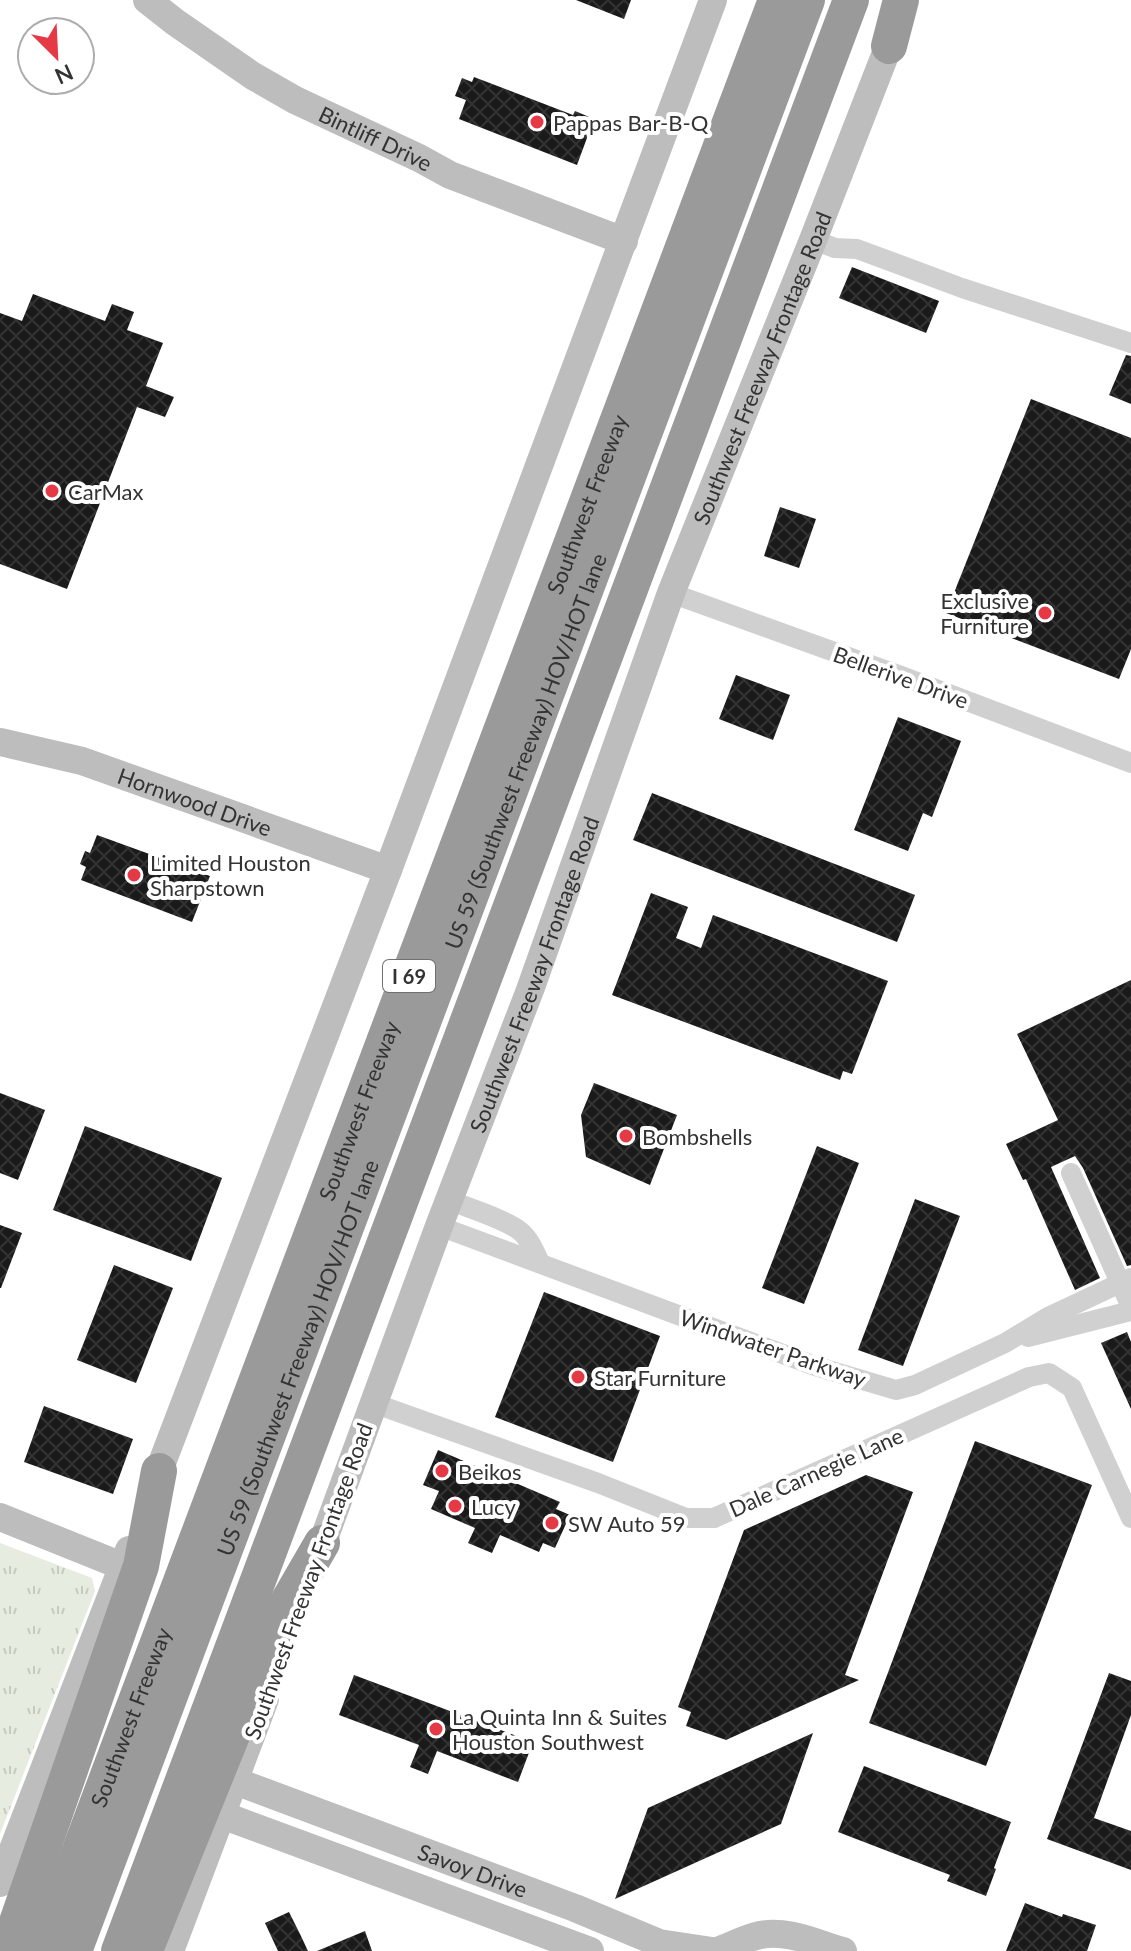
<svg xmlns="http://www.w3.org/2000/svg" width="1131" height="1951" font-family="Lato,sans-serif">
  <style>
    .grass { fill: url(#grass-tufts) }
    .building { fill: url(#building-cross-hatch) }
    .lines { fill: none; stroke-linecap: round; stroke-linejoin: round }
    .street { stroke: #d0d0d0; stroke-width: 20 }
    .secondary { stroke: #bdbdbd; stroke-width: 28 }
    .highway { stroke: #9a9a9a; stroke-width: 36 }
    .poi-dot { fill: #e63946; stroke: #fff; stroke-width: 3 }
    .labels { text-anchor: middle; dominant-baseline: central; stroke-width: 8; stroke-linejoin: round; paint-order: stroke }
    .shield { fill: #fff; stroke: #707070; stroke-width: 2 }
    .shield-label { font-size: 20px; font-weight: bold; fill: #333 }
    .poi-label { font-size: 22px; fill: #333; stroke: #fff; text-anchor: start }
    .street-label { font-size: 22px; fill: #333; stroke: #fff }
  </style>
  <defs>
    <pattern id="grass-tufts" width="24" height="20" patternUnits="userSpaceOnUse" patternTransform="scale(2)"><rect width="24" height="20" fill="#e6ecdf"/><path d="M3 7l-1-3M5 7V3M7 7l1-3M15 17l-1-3M17 17v-4M19 17l1-3" fill="none" stroke="#c6cbc0"/></pattern>
    <pattern id="building-cross-hatch" width="8" height="8" patternUnits="userSpaceOnUse" patternTransform="scale(2)"><rect width="8" height="8" fill="#1a1a1a"/><path d="M0 0l8 8M0 8l8-8" fill="none" stroke="#333"/></pattern>
  </defs>
  <rect width="100%" height="100%" fill="#fff"/>
  <path class="grass" d="M0,1543l92,35 3,13 -95,243z"/>
  <g class="building">
    <path d="M576,0h55l-7,19z"/>
    <path d="M474,77l99,38 2,-4 19,8 -17,46 -118,-46 7,-19 -11,-4 7,-18 10,4z"/>
    <path d="M852,267l87,34 -13,32 -87,-35z"/>
    <path d="M33,294l72,27 7,-17 22,8 -7,18 36,13 -17,43 28,11 -9,20 -28,-10 -70,182 -67,-25v-251l22,8z"/>
    <path d="M1126,355l5,1v48l-22,-9z"/>
    <path d="M1031,399l100,39v211l-12,30 -173,-66z"/>
    <path d="M780,507l36,12 -17,49 -35,-12z"/>
    <path d="M736,675l54,20 -17,45 -54,-21z"/>
    <path d="M898,717l63,24 -29,76 -9,-4 -15,38 -54,-21z"/>
    <path d="M652,793l263,102 -18,47 -264,-102z"/>
    <path d="M97,835l113,41 -18,46 -111,-42 5,-13 -6,-3 5,-13 5,2z"/>
    <path d="M651,893l37,14 -12,31 25,10 12,-33 175,66 -36,93 -9,-3 -3,9 -228,-85z"/>
    <path d="M1131,980v285l-4,1 -44,-98 -8,-12 -24,11 49,111 -25,12 -49,-111 -3,1 -17,-36 52,-24 -41,-86z"/>
    <path d="M594,1083l83,32 -27,70 -64,-28 -5,-42z"/>
    <path d="M0,1093l45,17 -27,70 -18,-7z"/>
    <path d="M85,1126l137,52 -31,83 -138,-51z"/>
    <path d="M817,1146l42,17 -55,141 -42,-16z"/>
    <path d="M915,1199l45,17 -57,150 -45,-16z"/>
    <path d="M0,1225l22,8 -21,55h-1z"/>
    <path d="M114,1265l59,23 -37,95 -59,-23z"/>
    <path d="M544,1292l116,44 -47,126 -118,-45z"/>
    <path d="M1127,1332l4,10v67l-30,-66z"/>
    <path d="M44,1406l89,33 -20,55 -89,-32z"/>
    <path d="M975,1441l117,44 -106,281 -117,-43z"/>
    <path d="M438,1450l122,52 -4,7 14,6 -15,33 -12,-5 -4,9 -39,-17 -8,18 -24,-10 7,-15 -44,-19 8,-18 -16,-6z"/>
    <path d="M866,1475l47,17 -68,183 14,5 -133,60 -40,-14 5,-14 -13,-5 66,-177z"/>
    <path d="M1109,1673l22,8v34l-37,103 37,13v39l-84,-31z"/>
    <path d="M354,1675l179,67 -15,40 -81,-31 -9,23 -18,-7 9,-22 -80,-30z"/>
    <path d="M813,1733l-32,91 -166,75 33,-91z"/>
    <path d="M864,1766l147,56 -17,46 2,1 -10,27 -39,-15 3,-6 -112,-43z"/>
    <path d="M1025,1903l37,14 1,-3 33,11 -9,26h-81z"/>
    <path d="M289,1912l11,22 8,17h-30l-13,-28z"/>
    <path d="M365,1931l7,20h-55z"/>
  </g>
  <g class="lines">
    <g class="street">
      <path d="M813,240l22,8 22,1 105,39 169,55"/>
      <path d="M671,593l230,83 230,87"/>
      <path d="M1071,1173l60,134"/>
      <path d="M449,1200c19,8 56,19 71,31 10,8 15,21 20,32"/>
      <path d="M439,1226l376,140 81,24 19,-5 90,-42 43,-26 83,-39"/>
      <path d="M1028,1337l103,-26"/>
      <path d="M373,1403l225,80 88,35h28l315,-141 20,-4 23,15 59,130"/>
    </g>
    <g class="secondary">
      <path id="s1" d="M147,0l28,22 78,54 42,24 124,58 31,17 174,66"/>
      <path id="s2" d="M0,742l82,19 306,109"/>
      <path d="M152,1489l236,-619 325,-870"/>
      <path d="M0,1517l122,49"/>
      <path id="s3" d="M315,1563l124,-337 91,-236 141,-397 142,-353 83,-213"/>
      <path id="s4" d="M235,1781l340,127 84,35 53,8"/>
      <path d="M222,1815l368,136"/>
      <path d="M0,1883l129,-333"/>
      <path d="M170,1951l95,-252"/>
      <path d="M717,1951c14,-5 29,-13 43,-16 27,-6 58,9 83,16"/>
    </g>
    <g class="highway">
      <path d="M889,46l12,-46"/>
      <path d="M145,1950l137,-338 40,-69"/>
      <path d="M7,1951l134,-385 18,-95"/>
      <path id="s5" d="M42,1951l734,-1951"/>
      <path id="s6" d="M74,1951l733,-1951"/>
      <path d="M119,1951l732,-1951"/>
    </g>
  </g>
  <g class="poi-dot">
    <circle cx="537" cy="122" r="8"/>
    <circle cx="52" cy="491" r="8"/>
    <circle cx="1045" cy="613" r="8"/>
    <circle cx="134" cy="875" r="8"/>
    <circle cx="626" cy="1136" r="8"/>
    <circle cx="578" cy="1377" r="8"/>
    <circle cx="442" cy="1471" r="8"/>
    <circle cx="455" cy="1506" r="8"/>
    <circle cx="552" cy="1523" r="8"/>
    <circle cx="436" cy="1729" r="8"/>
  </g>
  <g class="labels">
    <rect class="shield" x="383" y="960" width="52" height="32" rx="6"/>
    <g class="shield-label">
      <text x="409" y="976">I 69</text>
    </g>
    <g class="poi-label">
      <text x="553" y="122">Pappas Bar-B-Q</text>
      <text x="68" y="491">CarMax</text>
      <text x="1029" y="600" text-anchor="end">Exclusive<tspan x="1029" dy="25">Furniture</tspan></text>
      <text x="150" y="862">Limited Houston<tspan x="150" dy="25">Sharpstown</tspan></text>
      <text x="642" y="1136">Bombshells</text>
      <text x="594" y="1377">Star Furniture</text>
      <text x="458" y="1471">Beikos</text>
      <text x="471" y="1506">Lucy</text>
      <text x="568" y="1523">SW Auto 59</text>
      <text x="452" y="1716">La Quinta Inn &amp; Suites<tspan x="452" dy="25">Houston Southwest</tspan></text>
    </g>
    <g class="street-label">
      <text stroke="none"><textPath href="#s1" startOffset="268">Bintliff Drive</textPath></text>
      <text stroke="none"><textPath href="#s3" startOffset="1276">Southwest Freeway Frontage Road</textPath></text>
      <text stroke="none"><textPath href="#s5" startOffset="1546">Southwest Freeway</textPath></text>
      <text transform="translate(901 677) rotate(20)">Bellerive Drive</text>
      <text stroke="none"><textPath href="#s6" startOffset="1282">US 59 (Southwest Freeway) HOV/HOT lane</textPath></text>
      <text stroke="none"><textPath href="#s2" startOffset="204">Hornwood Drive</textPath></text>
      <text stroke="none"><textPath href="#s3" startOffset="628">Southwest Freeway Frontage Road</textPath></text>
      <text stroke="none"><textPath href="#s5" startOffset="898">Southwest Freeway</textPath></text>
      <text transform="translate(773 1348) rotate(19)">Windwater Parkway</text>
      <text stroke="none"><textPath href="#s6" startOffset="634">US 59 (Southwest Freeway) HOV/HOT lane</textPath></text>
      <text transform="translate(816 1472) rotate(-24)">Dale Carnegie Lane</text>
      <text transform="translate(308 1581) rotate(-70)">Southwest Freeway Frontage Road</text>
      <text stroke="none"><textPath href="#s5" startOffset="250">Southwest Freeway</textPath></text>
      <text stroke="none"><textPath href="#s4" startOffset="254">Savoy Drive</textPath></text>
    </g>
  </g>
  <g transform="translate(56 56) rotate(156)"><circle r="38" fill="#ffffff" stroke="#adadad" stroke-width="2"/>
  <path d="M0-6L14 30L0 20L-14 30Z" fill="#e63946"/>
  <text y="-12" font-size="22" font-weight="bold" text-anchor="middle" fill="#333333">N</text>
  </g>
</svg>
